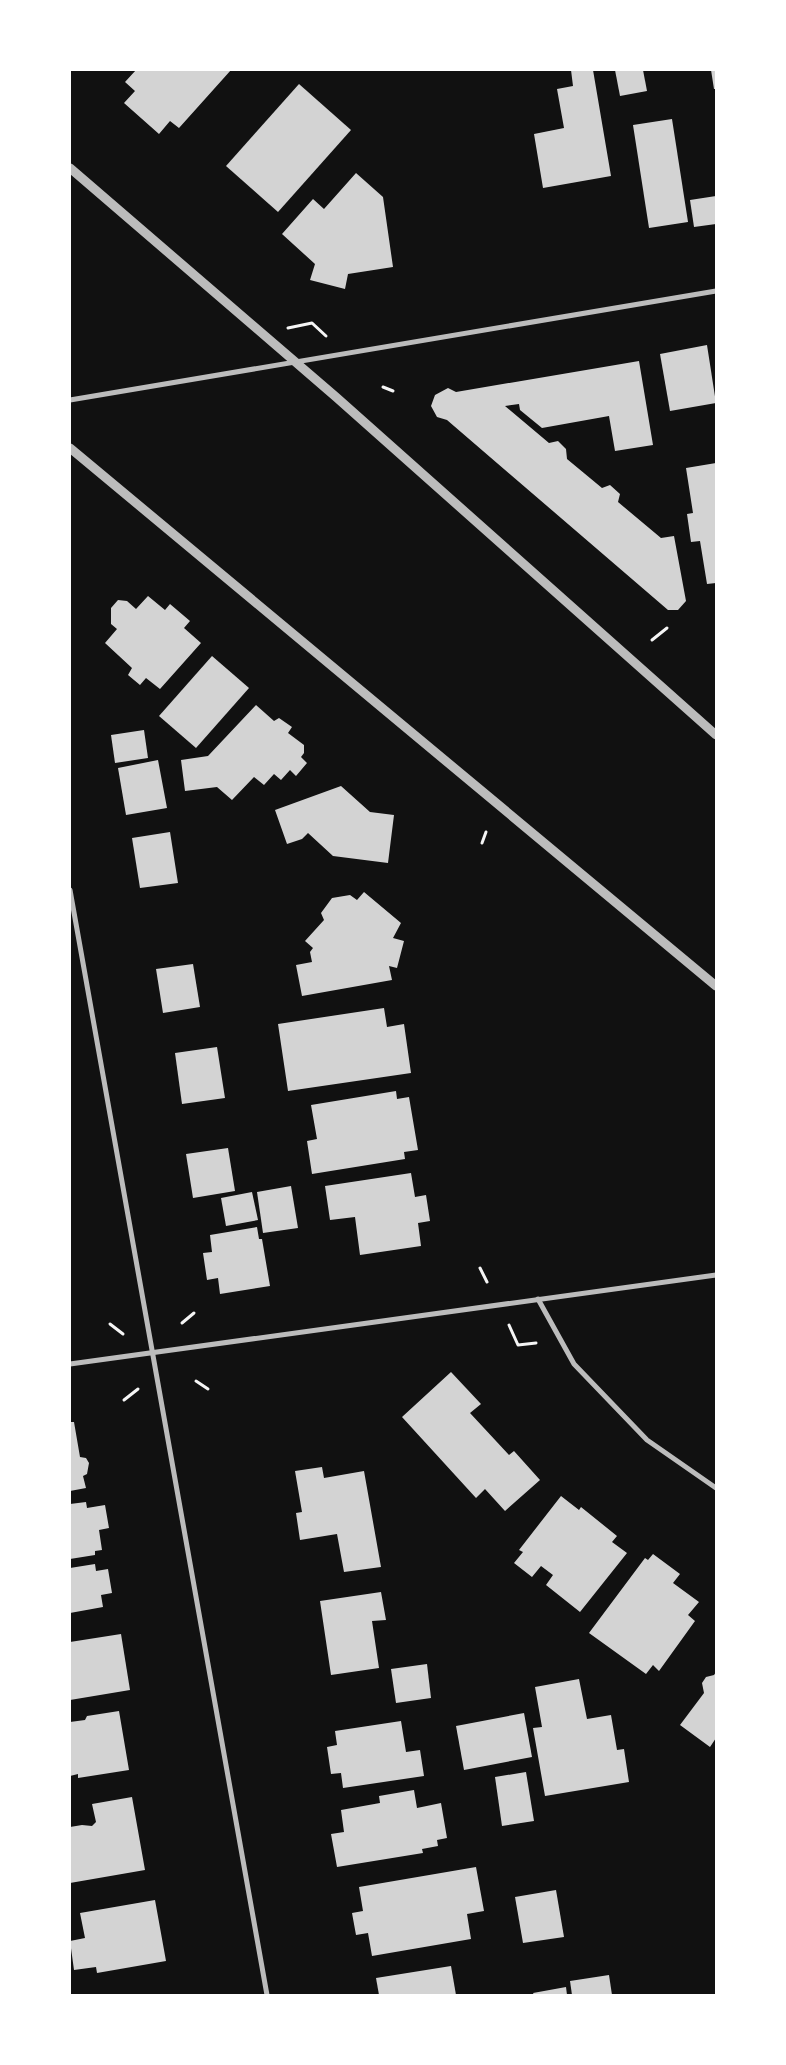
<svg xmlns="http://www.w3.org/2000/svg" width="786" height="2065" font-family="Inter,sans-serif">
  <style>
    .building { fill: #d3d3d3 }
    .lines { fill: none; stroke-linecap: round; stroke-linejoin: round }
    .path { stroke: #f5f5f5; stroke-width: 3 }
    .minor { stroke: #bcbcbc; stroke-width: 5 }
    .tertiary { stroke: #bcbcbc; stroke-width: 9 }
  </style>
  <rect width="100%" height="100%" fill="#111"/>
  <g class="building">
    <path d="M136,70h95l-52,58 -9,-7 -11,13 -35,-31 11,-12 -10,-9z"/>
    <path d="M571,70h22l18,106 -68,12 -9,-54 30,-6 -7,-39 16,-3z"/>
    <path d="M615,70h28l4,21 -27,5z"/>
    <path d="M711,70h5v19h-2z"/>
    <path d="M299,84l52,46 -73,82 -52,-46z"/>
    <path d="M672,119l16,103 -39,6 -16,-103z"/>
    <path d="M356,173l27,24 10,70 -45,7 -3,15 -35,-9 5,-16 -33,-30 31,-35 11,10z"/>
    <path d="M716,196v28l-22,3 -4,-27z"/>
    <path d="M707,345l9,58 -46,8 -10,-57z"/>
    <path d="M639,361l14,84 -38,6 -6,-35 -67,12 -22,-18 -1,-6 -14,2 44,37 9,-2 8,8 1,10 35,29 8,-3 10,9 -2,8 43,36 13,-2 12,65 -8,9h-10l-221,-190 -10,-3 -6,-11 4,-11 13,-7 8,4z"/>
    <path d="M716,463v120l-9,1 -7,-43 -9,1 -4,-28 6,-1 -7,-45z"/>
    <path d="M148,596l17,14 5,-6 20,17 -6,7 17,15 -41,46 -14,-11 -6,7 -12,-10 4,-7 -27,-25 12,-14 -6,-5v-16l7,-8 9,1 9,8z"/>
    <path d="M212,656l37,32 -53,60 -37,-32z"/>
    <path d="M256,705l18,16 5,-3 13,9 -4,6 16,12v8l-3,4 6,6 -11,13 -6,-6 -9,10 -7,-6 -10,11 -10,-8 -22,23 -15,-13 -32,4 -4,-31 27,-4z"/>
    <path d="M144,730l4,28 -33,5 -4,-28z"/>
    <path d="M158,760l9,48 -41,7 -8,-47z"/>
    <path d="M341,786l29,26 24,3 -6,48 -55,-7 -25,-23 -6,6 -15,5 -12,-34z"/>
    <path d="M170,832l8,51 -38,5 -8,-50z"/>
    <path d="M364,892l37,31 -8,15 11,3 -7,27 -8,-2 3,14 -90,16 -6,-31 16,-3 -2,-10 3,-4 -8,-7 19,-21 -3,-7 11,-15 18,-3 7,5z"/>
    <path d="M193,964l7,43 -37,6 -7,-44z"/>
    <path d="M384,1008l3,19 17,-3 7,49 -123,18 -10,-67z"/>
    <path d="M217,1047l8,51 -43,6 -7,-51z"/>
    <path d="M396,1091l1,8 12,-2 9,53 -14,2 1,7 -93,15 -5,-33 10,-2 -6,-34z"/>
    <path d="M228,1148l7,43 -42,7 -7,-44z"/>
    <path d="M411,1173l4,24 11,-2 4,26 -12,2 3,23 -61,9 -5,-38 -25,3 -5,-34z"/>
    <path d="M291,1186l7,42 -35,5 -6,-41z"/>
    <path d="M252,1192l6,28 -32,6 -5,-28z"/>
    <path d="M257,1227l2,12h3l8,47 -50,8 -2,-16 -11,2 -4,-27 9,-1 -2,-17z"/>
    <path d="M451,1372l30,32 -11,9 39,42 5,-4 26,29 -35,31 -20,-22 -9,9 -74,-81z"/>
    <path d="M70,1422h4l6,35 6,1 3,5 -2,11 -4,2 3,12 -16,3z"/>
    <path d="M322,1467l2,11 40,-7 17,96 -37,5 -7,-38 -37,6 -4,-27 6,-1 -7,-41z"/>
    <path d="M561,1496l18,14 2,-3 36,29 -5,6 15,11 -47,59 -34,-27 7,-10 -12,-9 -9,11 -18,-14 9,-11 -4,-2z"/>
    <path d="M86,1502l1,6 18,-3 4,23 -10,2 3,20 -7,1v4l-25,4v-55z"/>
    <path d="M653,1554l27,20 -7,9 26,19 -11,13 7,6 -36,50 -6,-6 -7,9 -57,-41 56,-75 3,2z"/>
    <path d="M95,1564l1,7 12,-2 4,24 -11,2 2,12 -33,6v-45z"/>
    <path d="M381,1592l5,28 -14,1 7,47 -48,7 -11,-74z"/>
    <path d="M121,1634l9,56 -60,10v-58z"/>
    <path d="M427,1664l4,34 -35,5 -5,-34z"/>
    <path d="M716,1672v66l-6,9 -30,-22 24,-32 -2,-10 4,-6 8,-2z"/>
    <path d="M579,1679l8,40 24,-4 6,35 7,-1 5,33 -84,14 -12,-68 9,-1 -7,-40z"/>
    <path d="M119,1711l10,59 -51,8v-4l-8,2v-54l15,-2 2,-4z"/>
    <path d="M524,1713l8,44 -68,13 -8,-44z"/>
    <path d="M401,1721l5,31 14,-2 4,26 -81,12 -2,-15 -10,1 -4,-27 10,-2 -2,-14z"/>
    <path d="M526,1772l8,49 -32,5 -7,-49z"/>
    <path d="M414,1790l3,18 24,-5 6,35 -10,2 1,6 -16,3 1,4 -86,14 -6,-33 13,-2 -3,-22 39,-7 -1,-7z"/>
    <path d="M132,1797l13,73 -75,13v-56l12,-2 10,1 4,-4 -4,-18z"/>
    <path d="M476,1867l8,44 -17,3 4,25 -99,17 -4,-23 -12,2 -4,-22 11,-2 -4,-24z"/>
    <path d="M556,1890l8,47 -41,6 -8,-46z"/>
    <path d="M155,1900l11,61 -69,12 -1,-6 -22,3 -4,-29 15,-3 -5,-25z"/>
    <path d="M451,1966l5,29h-77l-3,-17z"/>
    <path d="M609,1975l3,20h-40l-2,-14z"/>
    <path d="M566,1987l1,8h-33l-1,-2z"/>
  </g>
  <g class="lines">
    <g class="path">
      <path d="M288,328l24,-5 14,13"/>
      <path d="M383,387l10,4"/>
      <path d="M652,640l15,-12"/>
      <path d="M482,843l4,-11"/>
      <path d="M480,1268l7,14"/>
      <path d="M182,1323l12,-10"/>
      <path d="M110,1324l13,10"/>
      <path d="M509,1325l9,20 18,-2"/>
      <path d="M196,1381l12,8"/>
      <path d="M124,1400l14,-11"/>
    </g>
    <g class="minor">
      <path d="M70,400l646,-109"/>
      <path d="M70,890l197,1105"/>
      <path d="M538,1299l36,65 73,76 69,48"/>
      <path d="M70,1364l646,-89"/>
    </g>
    <g class="tertiary">
      <path d="M70,168l266,229 380,338"/>
      <path d="M70,448l646,538"/>
    </g>
  </g>
  <rect width="786" height="2065" fill="none" stroke="#ffffff" stroke-width="142"/>
</svg>
